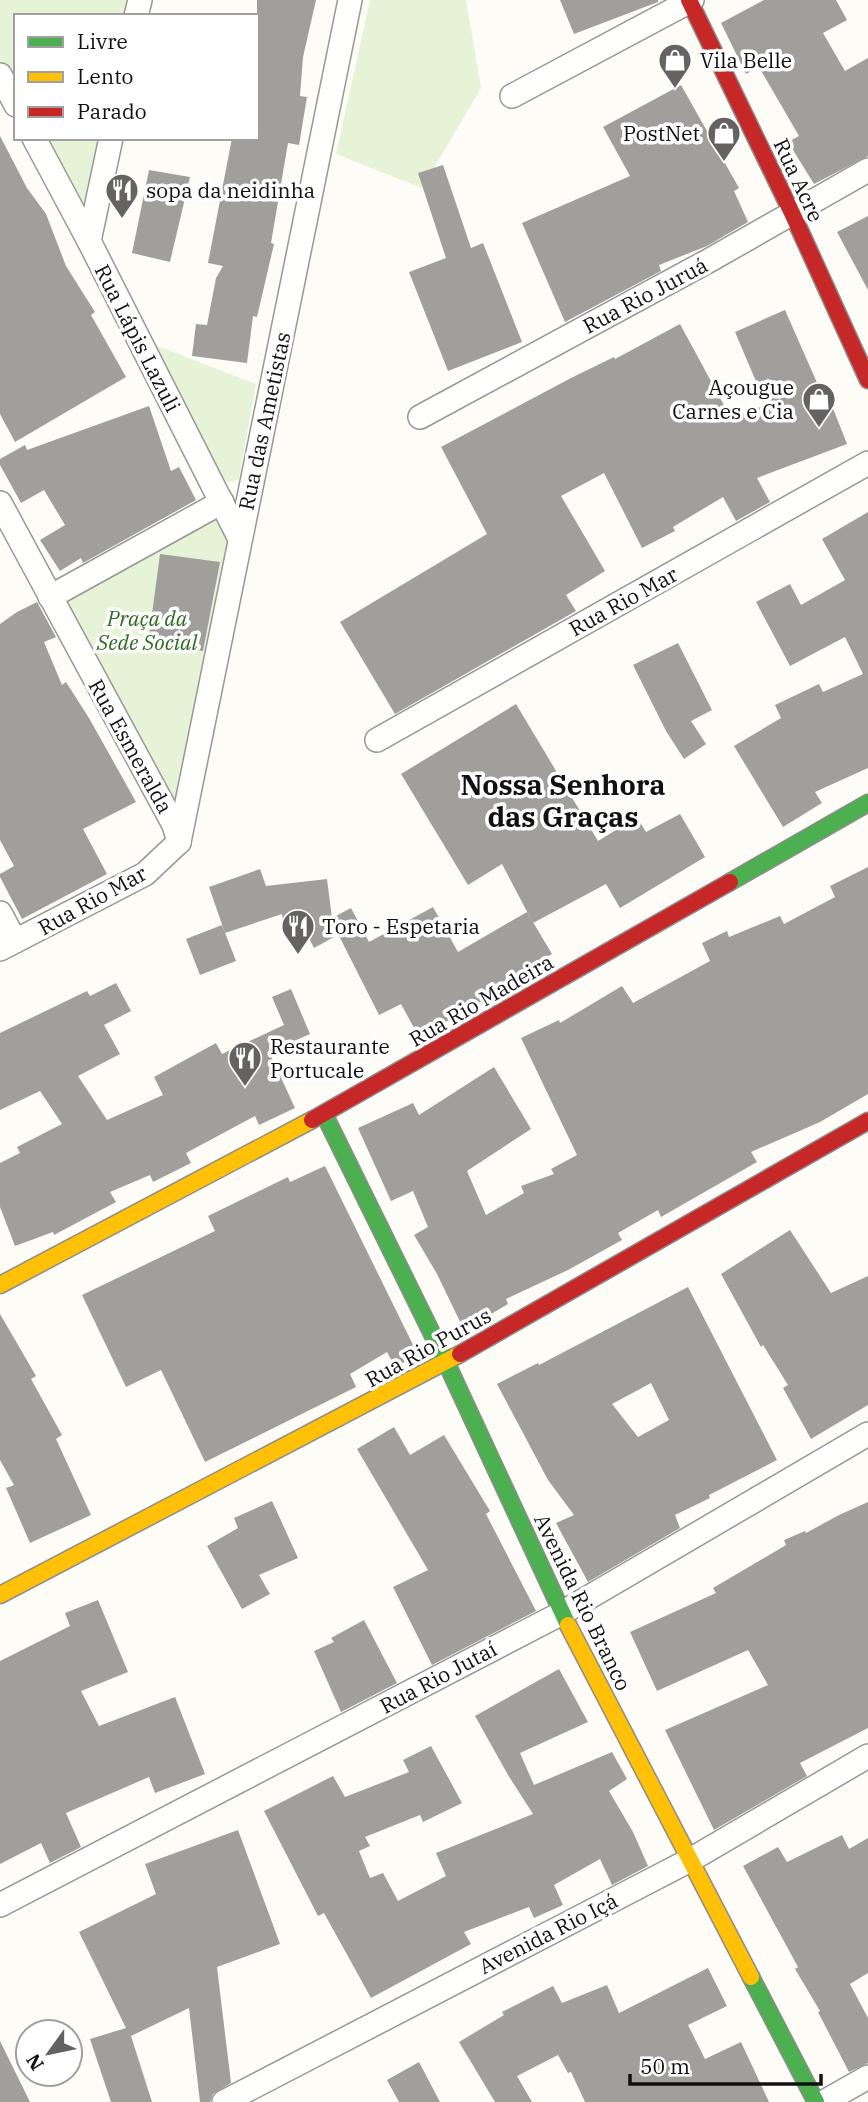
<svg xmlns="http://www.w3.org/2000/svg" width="868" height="2102" font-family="'IBM Plex Serif',serif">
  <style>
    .green { fill: #e7f3d7 }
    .building { fill: #a19f9c; fill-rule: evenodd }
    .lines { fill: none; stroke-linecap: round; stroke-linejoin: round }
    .street-casing { stroke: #979795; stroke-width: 26 }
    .fast-casing { stroke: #8e8d8b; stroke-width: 19 }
    .slow-casing { stroke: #8e8d8b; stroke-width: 19 }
    .jam-casing { stroke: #8e8d8b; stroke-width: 19 }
    .street { stroke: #fffffe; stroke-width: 23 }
    .fast { stroke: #4caf50; stroke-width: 16 }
    .slow { stroke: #ffc107; stroke-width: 16 }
    .jam { stroke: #c62828; stroke-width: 16 }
    .labels { text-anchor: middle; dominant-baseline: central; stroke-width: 7; stroke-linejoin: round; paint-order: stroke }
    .poi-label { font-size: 21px; fill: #111; stroke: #fff; text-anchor: start }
    .street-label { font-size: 21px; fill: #111; stroke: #fff }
    .park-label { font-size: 21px; font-style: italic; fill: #2f6b1f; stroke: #fff }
    .district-label { font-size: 28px; font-weight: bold; fill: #111; stroke: #fff }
  </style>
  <rect width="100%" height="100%" fill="#fdfcf7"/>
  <g class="green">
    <path d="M0,0h134l-4,16h-114v77l-16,-29z"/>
    <path d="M370,0h96l15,88 -59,100 -86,-34z"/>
    <path d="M40,138h64l-17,62 -7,2z"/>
    <path d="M147,342l109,42 -17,94c-8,6 -11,4 -19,0z"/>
    <path d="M218,517l12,27 -56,271 -112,-210z"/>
  </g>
  <g class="building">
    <path d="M257,0h59l-13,57 -3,39 7,1 -8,48 -11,-2 -17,100 3,1 -17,73 -4,-1 -6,47 -55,-7 4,-32 11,1 9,-47 7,-12 -15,-3 24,-125h25z"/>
    <path d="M560,0h98v2l-84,32z"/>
    <path d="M764,0h72l11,20 -24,13 22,38 23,-13v98l-54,28 -26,-42 11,-6 -40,-69 -13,7 -25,-51z"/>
    <path d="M681,85l58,103 -5,3 14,31 -41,24 -48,19 2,6 -96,51 -43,-99 108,-47 -27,-49z"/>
    <path d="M0,136l27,52 19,26 20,52 29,46 -4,3 35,62 -111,65 -15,-28z"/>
    <path d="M443,165l28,83 12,-5 39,99 -74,29 -39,-99 37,-14 -28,-85z"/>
    <path d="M149,170l41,7 -20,85 -38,-9z"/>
    <path d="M868,216v74l-31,-58z"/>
    <path d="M785,310l33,75 5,-2 24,61 -90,34 13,24 -34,19 -13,-24 -50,30 2,4 -33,17 -38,-75 -43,23 44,75 -39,24 10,16 -181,103 -55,-92 147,-88 -46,-87 130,-69 43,-21 1,2 65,-35 51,94 35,-13 -31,-73z"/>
    <path d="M149,406l22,65 8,-4 17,33 -113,63 -2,-5 -21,13 -20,-31 25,-15 -21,-35 -23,13 -21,-38v-6l25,-14 2,5z"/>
    <path d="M868,512v256l-53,24 7,11 -39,24 -49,-81 47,-28 -6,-13 44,-21 4,8 40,-18 -18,-37 -55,29 -34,-64 34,-18 11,21 44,-25 -23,-41z"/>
    <path d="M160,554l60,8 -17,89 -55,-7z"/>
    <path d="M37,602l19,35 -12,5 18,43 4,-3 23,36 47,84 -53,27 24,45 -85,45 -22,-42v-3l14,-8 -14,-26v-216l17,-12z"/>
    <path d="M678,643l34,67 -21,11 15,23 -22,15 -18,-28 -33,-66z"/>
    <path d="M516,704l82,137 39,-24 9,15 34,-18 25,43 -85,51 -14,-24 -73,39 -31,-59 -34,21 -67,-111z"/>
    <path d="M868,867v227l-48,28 -69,30 6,10 -96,55 -3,-7 -40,23 4,7 -54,30 -62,29 2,5 -44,26 -27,-56 -23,-39 14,-8 -15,-36 -22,10 -33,-73 55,-25 6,12 75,-48 37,62 -64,42 19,44 38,-22 -3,-7 33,-12 -3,-5 26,-14 -56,-117 38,-18 1,3 62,-37 11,17 77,-42 -8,-18 25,-12 2,6 51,-21 4,8 51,-27 -5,-11z"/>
    <path d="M260,869l6,17 61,-7 5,39 19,-10 18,34 64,-35 25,45 69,-40 25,42 -71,41 3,5 -65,37 -18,-33 -22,11 -46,-91 1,13 -20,11 -11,-22 -19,3 -2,-15 -57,19 -16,-46z"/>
    <path d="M222,925l14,36 -36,14 -14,-36z"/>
    <path d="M116,983l15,28 -27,14 16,29 -42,22 29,44 56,-25 -9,-18 62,-34 6,11 62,-29 -12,-28 19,-8 19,45 -41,18 26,56 -36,17 -4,-9 -69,37 5,10 -38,19 -3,-7 -40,17 6,10 -62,33 -1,-3 -38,14 -15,-39v-44l20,-10 -3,-6 45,-23 -22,-33 -40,19v-77l87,-42 3,5z"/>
    <path d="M325,1166l93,189 -23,12 -8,-15 -37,22 6,13 -151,75 -44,-92 -35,17 -44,-92 133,-64 -7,-15 80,-39 2,5z"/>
    <path d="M790,1230l41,63 37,-17v129l-57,34 -28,-51 5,-3 -25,-40 -2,2 -40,-73z"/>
    <path d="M688,1287l89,173 -68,35 1,3 -35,17 5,13 -92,54 -32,-59 18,-8 -26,-35 -51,-96 41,-21 1,2zM651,1383l18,37 -31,17 -26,-33z"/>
    <path d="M0,1314l36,62 -5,3 31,56 -6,4 35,76 -61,28 -24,-55 8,-3 -14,-25z"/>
    <path d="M394,1427l16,28 34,-20 46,76 -4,3 50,97 -104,54 -39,-78 35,-17 -71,-121z"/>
    <path d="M272,1501l26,57 -39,17 11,19 -28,15 -35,-63 31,-18 -4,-10z"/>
    <path d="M868,1502v226l-68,35 7,13 -93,54 -49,-100 103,-45 -20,-35 -91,41 -27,-59 86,-39 -3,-5 73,-43 -2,-5 21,-9 1,2 33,-18z"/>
    <path d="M98,1600l30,72 -47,19 18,35 76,-29 30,77 -50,19 -6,-16 -83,36 15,34 -31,16 -9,-20 -41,21v-203l70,-35 -5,-13z"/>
    <path d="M364,1620l33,63 -56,29 -27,-61 20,-9 -3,-4z"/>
    <path d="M559,1669l29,53 -68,31 14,32 78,-33 15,27 -18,12 24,41 15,34 -36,19 -12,-26 -46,26 9,20 -29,13 -5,-11 -65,25 7,12 -100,54 -47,-85 -6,3 -54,-105 69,-35 12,21 64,-25 -6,-12 28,-14 31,57 -39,19 -3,-7 -55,22 5,9 -11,5 11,27 13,-5 15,28 48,-25 -10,-23 97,-39 -25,-39 -33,-59z"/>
    <path d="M238,1830l42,114 -63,23 14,116 -18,11 -3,8h-10l-11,-94 -58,28 21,66h-41l-21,-63 36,-11 -47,-96 77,-38 -11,-30z"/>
    <path d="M842,1835l7,14 19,-11v135l-18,11 18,34v45l-19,9 -31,-60 2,-1 -25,-42 3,-2 -55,-101 35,-19 9,15z"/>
    <path d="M708,1968l19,38 -39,19 17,34 36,-17 28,60h-184l-14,-30 -3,1 -10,-18 -41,21 15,26h-37l-36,-60 45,-27 -2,-3 51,-26 9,17 45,-18 12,28z"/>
    <path d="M0,2041l30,61h-30z"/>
    <path d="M419,2062l21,40h-41l-12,-22z"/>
  </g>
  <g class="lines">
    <defs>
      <g id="street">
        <path d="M136,16l4,-16"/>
        <path d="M0,75l16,30"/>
        <path d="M512,96l180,-96"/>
        <path d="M34,138l55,103 151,298"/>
        <path d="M89,241l22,-103"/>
        <path d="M420,417l290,-157 158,-90"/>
        <path d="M0,503l174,322 5,17"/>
        <path d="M50,597l172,-95"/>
        <path d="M377,740l491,-277"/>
        <path d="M179,842l171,-842"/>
        <path d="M0,913l15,28"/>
        <path d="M0,949l145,-75 34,-32"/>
        <path d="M0,1905l562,-292 306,-179"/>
        <path d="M224,2102l468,-243 176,-103"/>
        <path d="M824,2102l44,-25"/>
      </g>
      <g id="fast">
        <path d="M730,882l138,-79"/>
        <path d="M324,1114l122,248 122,263"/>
        <path d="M751,1977l65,125"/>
      </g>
      <g id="slow">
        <path d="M0,1285l312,-165"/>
        <path d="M0,1595l460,-241"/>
        <path d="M568,1625l183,352"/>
      </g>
      <g id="jam">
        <path d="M689,0l103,213 76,167"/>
        <path d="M312,1120l418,-238"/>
        <path d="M460,1354l408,-233"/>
      </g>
    </defs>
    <use href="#street" class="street-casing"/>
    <use href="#fast" class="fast-casing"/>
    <use href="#slow" class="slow-casing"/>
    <use href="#jam" class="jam-casing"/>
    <use href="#street" class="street"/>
    <use href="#fast" class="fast"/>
    <use href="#slow" class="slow"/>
    <use href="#jam" class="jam"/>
  </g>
  <defs>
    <symbol id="shop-pin" viewBox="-11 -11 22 30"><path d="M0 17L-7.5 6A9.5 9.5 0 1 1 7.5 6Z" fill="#646362" stroke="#fff"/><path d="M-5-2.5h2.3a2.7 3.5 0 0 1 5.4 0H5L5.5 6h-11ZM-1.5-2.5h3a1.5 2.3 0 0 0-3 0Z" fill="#fff"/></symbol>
    <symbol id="restaurant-pin" viewBox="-11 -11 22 30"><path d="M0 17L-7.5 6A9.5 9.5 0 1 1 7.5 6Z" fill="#646362" stroke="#fff"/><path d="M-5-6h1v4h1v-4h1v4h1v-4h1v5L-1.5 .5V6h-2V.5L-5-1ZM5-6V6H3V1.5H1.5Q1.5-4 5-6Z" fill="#fff"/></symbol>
  </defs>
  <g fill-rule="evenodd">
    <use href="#shop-pin" x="656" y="41" width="38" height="52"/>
    <use href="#shop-pin" x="705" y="114" width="38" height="52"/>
    <use href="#restaurant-pin" x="103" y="171" width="38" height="52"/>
    <use href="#shop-pin" x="800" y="380" width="38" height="52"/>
    <use href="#restaurant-pin" x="279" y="907" width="38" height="52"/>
    <use href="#restaurant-pin" x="226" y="1039" width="38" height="52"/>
  </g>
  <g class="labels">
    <g class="poi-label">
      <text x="700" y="60">Vila Belle</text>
      <text x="700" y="133" text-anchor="end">PostNet</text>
      <text x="146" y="190">sopa da neidinha</text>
      <text x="794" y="387" text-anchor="end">Açougue<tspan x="794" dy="24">Carnes e Cia</tspan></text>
      <text x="322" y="926">Toro - Espetaria</text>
      <text x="270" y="1046">Restaurante<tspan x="270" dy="24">Portucale</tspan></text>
    </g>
    <g class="street-label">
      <text transform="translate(799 180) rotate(65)">Rua Acre</text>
      <text transform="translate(645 295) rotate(-28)">Rua Rio Juruá</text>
      <text transform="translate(138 338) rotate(63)">Rua Lápis Lazuli</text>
      <text transform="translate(264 421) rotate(-78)">Rua das Ametistas</text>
      <text transform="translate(623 601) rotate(-29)">Rua Rio Mar</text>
      <text transform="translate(131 746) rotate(61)">Rua Esmeralda</text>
      <text transform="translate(92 900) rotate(-29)">Rua Rio Mar</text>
      <text transform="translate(481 1000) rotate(-30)">Rua Rio Madeira</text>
      <text transform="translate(428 1347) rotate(-29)">Rua Rio Purus</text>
      <text transform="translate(583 1602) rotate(64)">Avenida Rio Branco</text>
      <text transform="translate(438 1677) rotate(-28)">Rua Rio Jutaí</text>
      <text transform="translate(548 1933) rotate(-27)">Avenida Rio Içá</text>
    </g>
    <g class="park-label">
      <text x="147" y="618">Praça da<tspan x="147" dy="24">Sede Social</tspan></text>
    </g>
    <g class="district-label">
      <text x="563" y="784">Nossa Senhora<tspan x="563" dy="32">das Graças</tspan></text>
    </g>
  </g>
  <rect x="14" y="14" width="245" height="126" fill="#ffffff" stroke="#a0a0a0" stroke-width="2"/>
  <rect x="28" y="37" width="35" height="10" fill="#4caf50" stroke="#a0a0a0" stroke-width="2"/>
  <text x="77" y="49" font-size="21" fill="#111111">Livre</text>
  <rect x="28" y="72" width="35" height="10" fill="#ffc107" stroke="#a0a0a0" stroke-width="2"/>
  <text x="77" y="84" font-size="21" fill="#111111">Lento</text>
  <rect x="28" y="107" width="35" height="10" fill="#c62828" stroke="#a0a0a0" stroke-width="2"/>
  <text x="77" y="119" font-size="21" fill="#111111">Parado</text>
  <g transform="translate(49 2053) rotate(237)"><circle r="33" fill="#ffffff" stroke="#a0a0a0" stroke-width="2"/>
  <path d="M0-5L12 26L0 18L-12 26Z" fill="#646362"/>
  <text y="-10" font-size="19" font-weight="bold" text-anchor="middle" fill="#111111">N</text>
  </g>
  <path d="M630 2074v10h191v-10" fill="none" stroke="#111111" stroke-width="3.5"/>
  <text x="640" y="2074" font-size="21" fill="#111111" stroke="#ffffff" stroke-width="5" paint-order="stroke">50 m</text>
</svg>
